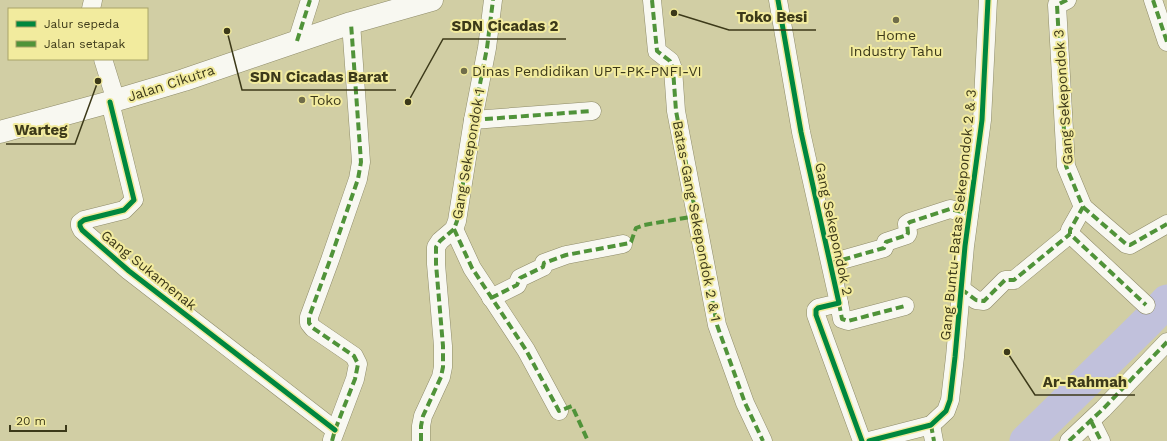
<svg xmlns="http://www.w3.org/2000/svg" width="1167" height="441" font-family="'Work Sans',sans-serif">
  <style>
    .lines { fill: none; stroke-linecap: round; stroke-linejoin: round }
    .river { stroke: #c1c1dc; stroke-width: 33 }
    .minor-casing { stroke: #8e8b69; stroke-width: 19 }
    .secondary-casing { stroke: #8e8b69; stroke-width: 23 }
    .minor { stroke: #f8f8f1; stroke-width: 18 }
    .secondary { stroke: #f8f8f1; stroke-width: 22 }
    .quiet { stroke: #509339; stroke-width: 4; stroke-dasharray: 8 4; stroke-linecap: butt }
    .cycleway-casing { stroke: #f2eb9e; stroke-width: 8 }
    .cycleway { stroke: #00873e; stroke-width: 5 }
    .poi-dot { fill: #706d4a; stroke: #f2eb9e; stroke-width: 1.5 }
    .labels { text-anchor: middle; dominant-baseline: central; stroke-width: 4; stroke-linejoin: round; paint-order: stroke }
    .poi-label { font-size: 14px; fill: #3c3919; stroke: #f2eb9e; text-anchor: start }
    .street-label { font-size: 14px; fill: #3c3919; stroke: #f2eb9e }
    .leader { fill: none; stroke: #3c3919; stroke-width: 1.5 }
    .callout-dot { fill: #3c3919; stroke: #f2eb9e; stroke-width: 1.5 }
    .callout-label { font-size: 15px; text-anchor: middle; font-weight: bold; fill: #3c3919; stroke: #f2eb9e; stroke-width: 4; stroke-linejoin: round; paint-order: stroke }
  </style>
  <rect width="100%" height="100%" fill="#d1cea4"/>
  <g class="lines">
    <path class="river" d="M1026,441l123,-121 18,-19"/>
    <defs>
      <g id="minor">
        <path d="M652,0l5,51 13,10 3,8 3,42 41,214 28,78 18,38"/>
        <path d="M778,0l23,132 38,171 -21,5 -2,2v5l46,126"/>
        <path d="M1067,0l-10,5 9,161 17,41 -13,23v4l76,71"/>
        <path d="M1153,0l14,42"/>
        <path d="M91,9l2,-9"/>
        <path d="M297,41l13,-41"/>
        <path d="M103,59l13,42"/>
        <path d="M110,102l24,98 -10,10 -40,10 -4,3v3l2,4 47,41 206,159"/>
        <path d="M473,120l119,-9"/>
        <path d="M1083,207l43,37 4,1 37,-21"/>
        <path d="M454,229l18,39 54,82 33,61"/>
        <path d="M831,263l53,-15 2,-6 21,-7 1,-2 -1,-9 3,-2 40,-13 19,5"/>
        <path d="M961,289l15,11 8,1 21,-21h9l56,-46"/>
        <path d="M491,298l26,-13 3,-7 23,-11 1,-4 22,-8 57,-11"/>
        <path d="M839,303l3,16 6,2 57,-15"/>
        <path d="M1091,421l10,20"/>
        <path d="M931,425l3,16"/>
        <path d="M332,440l23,-61 3,-15 -4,-8 -41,-28 -4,-5v-6l21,-57 28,-81 3,-17 -10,-139"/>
        <path d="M421,441v-15l2,-10 18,-39 2,-10v-21l-7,-82v-17l4,-6 14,-12 3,-8 16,-101 14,-72 6,-48"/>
        <path d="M869,441l62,-16 15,-14 4,-11 5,-43 10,-111 17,-126 6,-120"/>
        <path d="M1069,441l34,-32 64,-67"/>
      </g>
      <path id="secondary" d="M0,132l110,-30 74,-22 167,-57 81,-23"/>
    </defs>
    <use href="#minor" class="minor-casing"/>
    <use href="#secondary" class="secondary-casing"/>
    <use href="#minor" class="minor"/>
    <use href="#secondary" class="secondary"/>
    <g class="quiet">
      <path d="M652,0l5,51 13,10 3,8 3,42 41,214 28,78 18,38"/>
      <path d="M1067,0l-10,5 9,161 17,41 -13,23v4l76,71"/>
      <path d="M1153,0l14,42"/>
      <path d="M297,41l13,-41"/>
      <path d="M473,120l119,-9"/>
      <path d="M1083,207l43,37 4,1 37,-21"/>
      <path d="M454,229l18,39 54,82 33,61 13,-5 16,35"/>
      <path d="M831,263l53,-15 2,-6 21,-7 1,-2 -1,-9 3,-2 40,-13 19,5"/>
      <path d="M961,289l15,11 8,1 21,-21h9l56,-46"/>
      <path d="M491,298l26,-13 3,-7 23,-11 1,-4 22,-8 64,-12 1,-1 5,-14 8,-3 52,-9"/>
      <path d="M839,303l3,16 6,2 57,-15"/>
      <path d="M1091,421l10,20"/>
      <path d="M931,425l3,16"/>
      <path d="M332,441l3,-11 20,-51 3,-15 -4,-8 -41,-28 -4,-5v-6l21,-57 28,-81 3,-17 -10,-139"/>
      <path d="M421,441v-15l2,-10 18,-39 2,-10v-21l-7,-82v-17l4,-6 14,-12 3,-8 16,-101 14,-72 6,-48"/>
      <path d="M1069,441l34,-32 64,-67"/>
    </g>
    <defs>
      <g id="cycleway">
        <path d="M778,0l23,132 38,171 -21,5 -2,2v5l46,126"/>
        <path d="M110,102l24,98 -10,10 -40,10 -4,3v3l2,4 47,41 206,159"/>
        <path d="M869,441l62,-16 15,-14 4,-11 5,-43 10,-111 17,-126 6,-120"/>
      </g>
    </defs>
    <use href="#cycleway" class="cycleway-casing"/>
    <use href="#cycleway" class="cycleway"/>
  </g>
  <g class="poi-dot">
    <circle cx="896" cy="20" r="4"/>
    <circle cx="464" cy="71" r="4"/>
    <circle cx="302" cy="100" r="4"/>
  </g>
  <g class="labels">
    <g class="poi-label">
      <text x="896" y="35" text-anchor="middle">Home<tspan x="896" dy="16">Industry Tahu</tspan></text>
      <text x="472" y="71">Dinas Pendidikan UPT-PK-PNFI-VI</text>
      <text x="310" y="100">Toko</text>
    </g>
    <g class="street-label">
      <text transform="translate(171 83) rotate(-18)">Jalan Cikutra</text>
      <text transform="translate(1063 97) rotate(-94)">Gang Sekepondok 3</text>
      <text transform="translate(468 154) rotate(-80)">Gang Sekepondok 1</text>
      <text transform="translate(958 215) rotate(-84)">Gang Buntu-Batas Sekepondok 2 &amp; 3</text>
      <text transform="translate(697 221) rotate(79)">Batas-Gang Sekepondok 2 &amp; 1</text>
      <text transform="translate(834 229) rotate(78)">Gang Sekepondok 2</text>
      <text transform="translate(149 270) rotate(39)">Gang Sukamenak</text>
    </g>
  </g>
  <path class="leader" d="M674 13L729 30H816M408 102L443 39H566M227 31L242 90H396M98 81L75 144H6M1007 352L1035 395H1135"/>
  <g class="callout-dot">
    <circle cx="674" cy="13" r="4"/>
    <circle cx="408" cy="102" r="4"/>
    <circle cx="227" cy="31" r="4"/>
    <circle cx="98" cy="81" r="4"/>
    <circle cx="1007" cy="352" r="4"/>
  </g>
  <g class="callout-label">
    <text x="772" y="22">Toko Besi</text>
    <text x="505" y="31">SDN Cicadas 2</text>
    <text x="319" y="82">SDN Cicadas Barat</text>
    <text x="41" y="135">Warteg</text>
    <text x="1085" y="387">Ar-Rahmah</text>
  </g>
  <rect x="8" y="8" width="140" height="52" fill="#f2eb9e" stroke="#a9a469"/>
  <rect x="16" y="21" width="20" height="6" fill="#00873e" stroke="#a9a469"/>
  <text x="44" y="28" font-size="12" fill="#3c3919">Jalur sepeda</text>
  <rect x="16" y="41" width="20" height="6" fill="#509339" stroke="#a9a469"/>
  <text x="44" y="48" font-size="12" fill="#3c3919">Jalan setapak</text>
  <path d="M10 425v6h56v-6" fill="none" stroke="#3c3919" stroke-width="2"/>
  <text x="16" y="425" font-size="12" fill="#3c3919" stroke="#f2eb9e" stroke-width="3" paint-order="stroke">20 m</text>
</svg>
